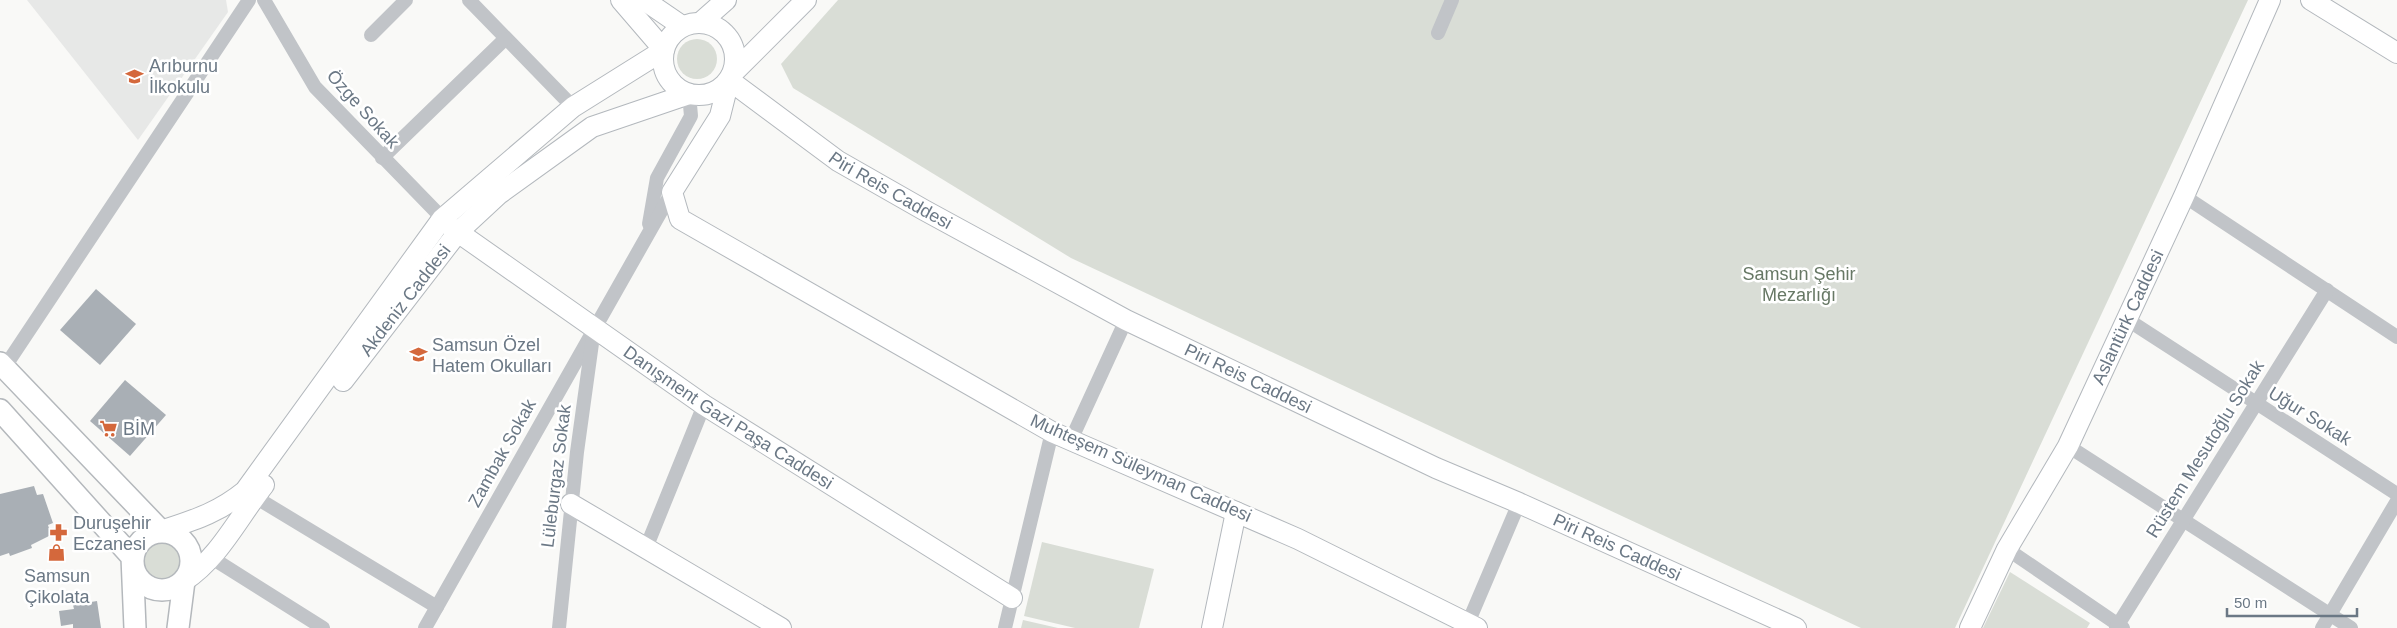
<svg xmlns="http://www.w3.org/2000/svg" width="2397" height="628" font-family="Helvetica,sans-serif">
  <style>
    .built { fill: #e7e8e7 }
    .green { fill: #d9ddd6 }
    .building { fill: #a9afb5 }
    .lines { fill: none; stroke-linecap: round; stroke-linejoin: round }
    .secondary-casing { stroke: #b3b8bd; stroke-width: 22 }
    .primary-casing { stroke: #b4b8bc; stroke-width: 24 }
    .street { stroke: #c1c4c8; stroke-width: 14 }
    .secondary { stroke: #fff; stroke-width: 20 }
    .primary { stroke: #fff; stroke-width: 21 }
    .labels { text-anchor: middle; dominant-baseline: central; stroke-width: 5; stroke-linejoin: round; paint-order: stroke }
    .poi-label { font-size: 18px; fill: #6b7885; stroke: #fff; text-anchor: start }
    .street-label { font-size: 18px; fill: #6b7885; stroke: #fff }
    .park-label { font-size: 18px; fill: #677865; stroke: #fff }
  </style>
  <rect width="100%" height="100%" fill="#f9f9f7"/>
  <path class="built" d="M27,0h199l2,12 -90,128z"/>
  <g class="green">
    <path d="M838,0h1410l-293,628h-94l-790,-370 -278,-170 -12,-24z"/>
    <circle cx="697" cy="59" r="20"/>
    <circle cx="162" cy="560" r="20"/>
    <path d="M1042,542l112,27 -15,59h-64l-51,-12z"/>
    <path d="M2010,572l80,51 -3,5h-104z"/>
    <path d="M1023,620l35,8h-37z"/>
  </g>
  <g class="building">
    <path d="M96,289l40,35 -36,41 -40,-35z"/>
    <path d="M125,380l41,35 -36,41 -40,-35z"/>
    <path d="M34,486l3,9 6,-1 10,29 -5,2 3,10 -20,10 1,3 -22,8 -1,-3 -9,3v-62z"/>
    <path d="M97,601l4,27h-28v-4l-12,2 -2,-15 15,-2 -1,-4z"/>
  </g>
  <g class="lines">
    <defs>
      <g id="secondary">
        <path d="M644,0l38,26"/>
        <path d="M2311,0l86,53"/>
        <circle cx="699" cy="59" r="36"/>
        <path d="M700,23l26,-23"/>
        <path d="M732,74l74,-74"/>
        <path id="s1" d="M452,228l252,177 308,193"/>
        <path id="s2" d="M343,381l115,-149 41,-38 93,-67 97,-33"/>
        <path d="M571,504l210,124"/>
        <path d="M161,531c33,-11 57,-18 84,-40l197,-272 131,-112 91,-57 -43,-50"/>
        <path d="M184,581c35,-23 54,-63 80,-96"/>
        <path d="M1212,628l24,-116"/>
        <path id="s3" d="M1477,628l-179,-89 -246,-107 -372,-213 -8,-27 48,-76 9,-36 109,81 86,49 202,110 310,148 83,35 277,125"/>
        <path id="s4" d="M1970,628l37,-79 61,-103 116,-250 86,-196"/>
      </g>
      <g id="primary">
        <path d="M0,363l161,168"/>
        <path d="M0,410l132,147 3,71"/>
        <circle cx="162" cy="561" r="29"/>
        <path d="M178,628l6,-47"/>
      </g>
    </defs>
    <use href="#secondary" class="secondary-casing"/>
    <use href="#primary" class="primary-casing"/>
    <g class="street">
      <path d="M264,0l51,87 133,137"/>
      <path d="M469,0l104,107"/>
      <path d="M1438,33l14,-33"/>
      <path d="M371,35l35,-35"/>
      <path d="M382,158l123,-119"/>
      <path d="M2184,196l213,141"/>
      <path d="M649,224l8,-46 34,-62 -2,-22"/>
      <path d="M2128,320l269,174"/>
      <path d="M4,368l245,-368"/>
      <path d="M1071,440l55,-120"/>
      <path d="M2068,446l283,182"/>
      <path d="M255,497l182,110"/>
      <path d="M646,548l58,-143"/>
      <path d="M2007,549l116,79"/>
      <path d="M212,558l111,70"/>
      <path d="M1468,623l51,-120"/>
      <path d="M425,628l247,-436"/>
      <path d="M559,628l18,-176 16,-116"/>
      <path d="M1005,628l47,-196"/>
      <path d="M2116,628l211,-338"/>
      <path d="M2322,628l75,-127"/>
    </g>
    <use href="#secondary" class="secondary"/>
    <use href="#primary" class="primary"/>
  </g>
  <defs>
    <symbol id="school-bare" viewBox="-9 -9 18 18"><path d="M0-5L7-2L0 1L-7-2ZM-4 1L0 2.5L4 1V4Q0 6-4 4Z" fill="#d4683c" stroke="#fff" stroke-width="2.5" paint-order="stroke"/></symbol>
    <symbol id="supermarket-bare" viewBox="-9 -9 18 18"><path d="M-6-5.5h2.5l.6 2H6L4.5 2H-2.5L-4.4-4H-6ZM-1.5 3.2a1.3 1.3 0 1 0 .1 0ZM3 3.2a1.3 1.3 0 1 0 .1 0Z" fill="#d4683c" stroke="#fff" stroke-width="2.5" paint-order="stroke"/></symbol>
    <symbol id="pharmacy-bare" viewBox="-9 -9 18 18"><path d="M-2-6h4v4h4v4h-4v4h-4v-4h-4v-4h4Z" fill="#d4683c" stroke="#fff" stroke-width="2.5" paint-order="stroke"/></symbol>
    <symbol id="shop-bare" viewBox="-9 -9 18 18"><path d="M-5-2.5h2.3a2.7 3.5 0 0 1 5.4 0H5L5.5 6h-11ZM-1.5-2.5h3a1.5 2.3 0 0 0-3 0Z" fill="#d4683c" stroke="#fff" stroke-width="2.5" paint-order="stroke"/></symbol>
  </defs>
  <g fill-rule="evenodd">
    <use href="#school-bare" x="122" y="64" width="25" height="25"/>
    <use href="#school-bare" x="406" y="342" width="25" height="25"/>
    <use href="#supermarket-bare" x="96" y="416" width="25" height="25"/>
    <use href="#pharmacy-bare" x="46" y="520" width="25" height="25"/>
    <use href="#shop-bare" x="44" y="540" width="25" height="25"/>
  </g>
  <g class="labels">
    <g class="poi-label">
      <text x="149" y="66">Arıburnu<tspan x="149" dy="21">İlkokulu</tspan></text>
      <text x="432" y="345">Samsun Özel<tspan x="432" dy="21">Hatem Okulları</tspan></text>
      <text x="123" y="429">BİM</text>
      <text x="73" y="523">Duruşehir<tspan x="73" dy="21">Eczanesi</tspan></text>
      <text x="57" y="576" text-anchor="middle">Samsun<tspan x="57" dy="21">Çikolata</tspan></text>
    </g>
    <g class="street-label">
      <text transform="translate(363 109) rotate(48)">Özge Sokak</text>
      <text stroke="none"><textPath href="#s3" startOffset="1248">Piri Reis Caddesi</textPath></text>
      <text stroke="none"><textPath href="#s2" startOffset="102">Akdeniz Caddesi</textPath></text>
      <text stroke="none"><textPath href="#s4" startOffset="349">Aslantürk Caddesi</textPath></text>
      <text stroke="none"><textPath href="#s3" startOffset="1652">Piri Reis Caddesi</textPath></text>
      <text transform="translate(2310 416) rotate(32)">Uğur Sokak</text>
      <text stroke="none"><textPath href="#s1" startOffset="335">Danışment Gazi Paşa Caddesi</textPath></text>
      <text transform="translate(2205 449) rotate(-58)">Rüstem Mesutoğlu Sokak</text>
      <text transform="translate(502 453) rotate(-61)">Zambak Sokak</text>
      <text transform="translate(1141 468) rotate(24)">Muhteşem Süleyman Caddesi</text>
      <text transform="translate(556 476) rotate(-83)">Lüleburgaz Sokak</text>
      <text stroke="none"><textPath href="#s3" startOffset="2058">Piri Reis Caddesi</textPath></text>
    </g>
    <g class="park-label">
      <text x="1799" y="274">Samsun Şehir<tspan x="1799" dy="21">Mezarlığı</tspan></text>
    </g>
  </g>
  <path d="M2227 608v8h130v-8" fill="none" stroke="#6b7885" stroke-width="2.5"/>
  <text x="2234" y="608" font-size="15" fill="#6b7885" stroke="#ffffff" stroke-width="4" paint-order="stroke">50 m</text>
</svg>
